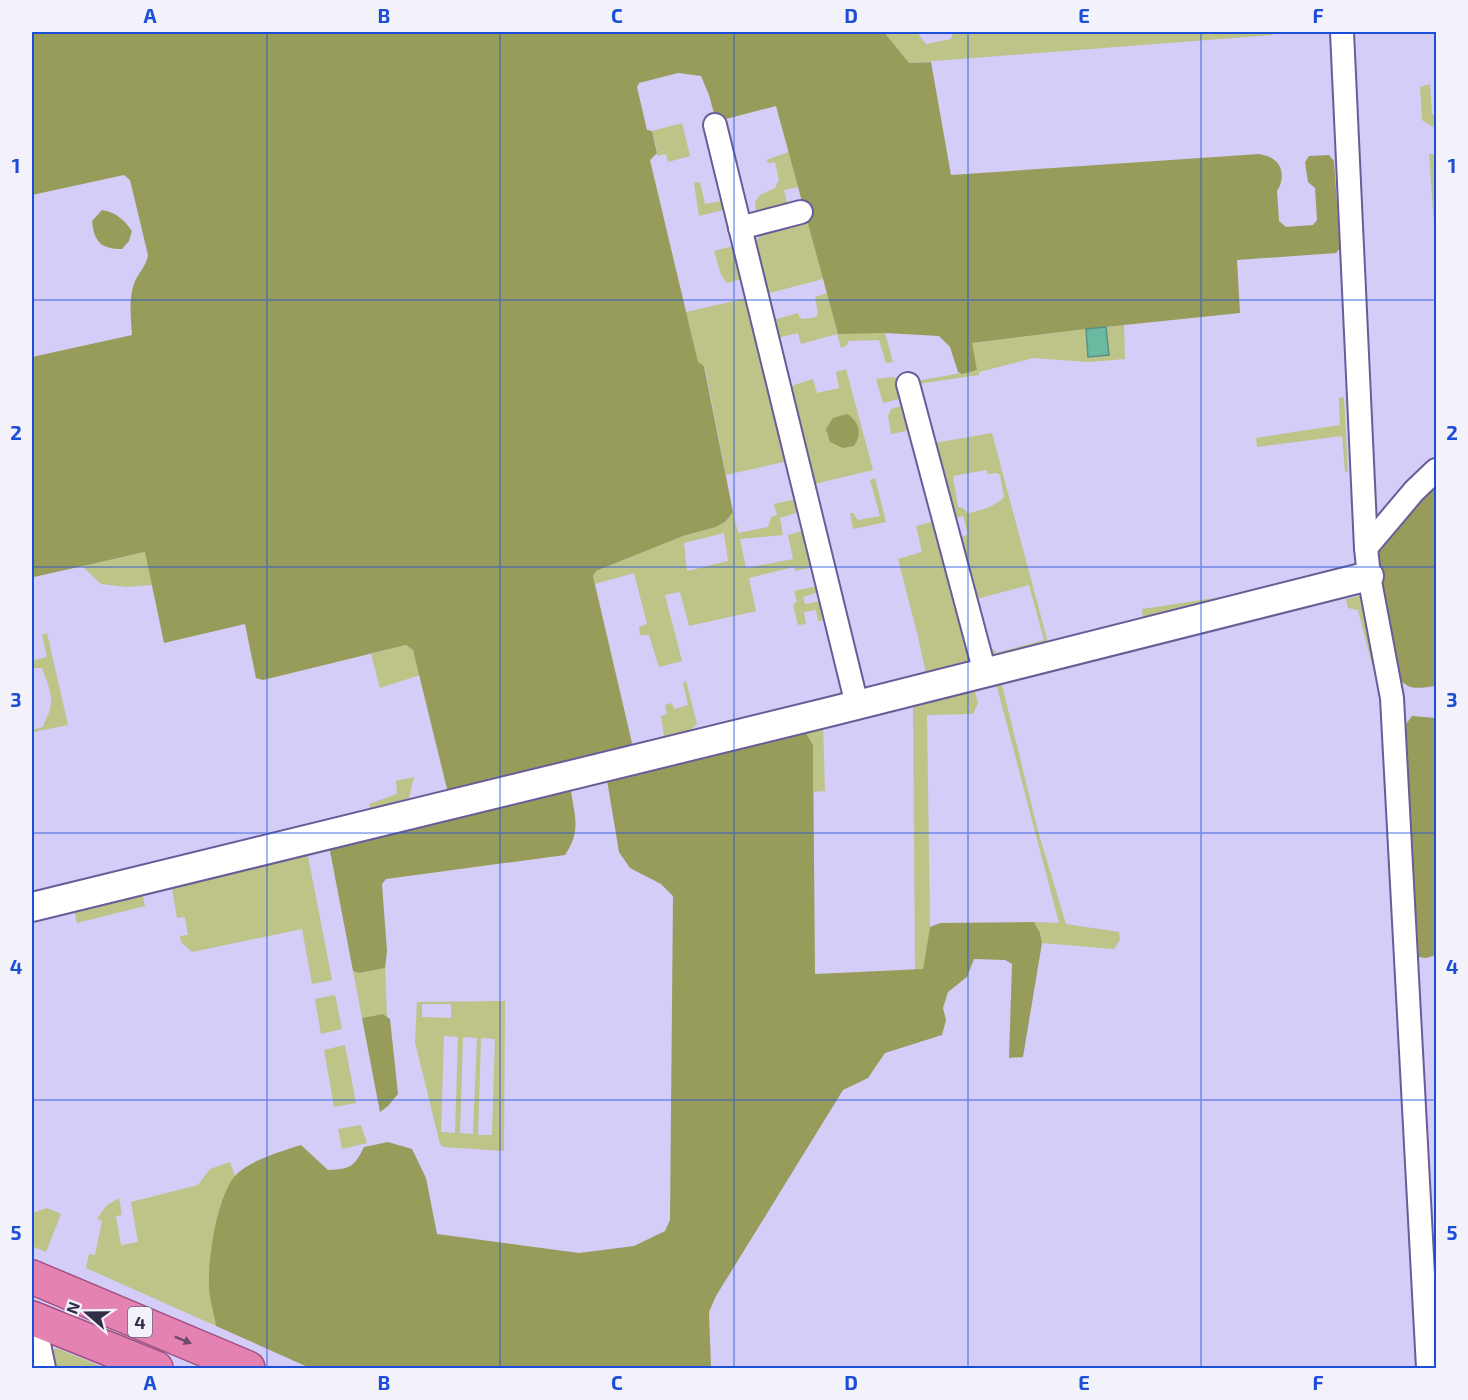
<svg xmlns="http://www.w3.org/2000/svg" width="1468" height="1400" font-family="'Exo 2',sans-serif">
  <style>
    .green { fill: #bec387; fill-rule: evenodd }
    .forest { fill: #989c5b }
    .water { fill: #6abaa1; stroke: #599086; stroke-width: 1.5 }
    .lines { fill: none; stroke-linecap: round; stroke-linejoin: round }
    .minor-casing { stroke: #685c99; stroke-width: 26 }
    .tertiary-casing { stroke: #685c99; stroke-width: 32 }
    .trunk-casing { stroke: #a15181; stroke-width: 36 }
    .minor { stroke: #fff; stroke-width: 22 }
    .tertiary { stroke: #fff; stroke-width: 28 }
    .trunk { stroke: #e483b2; stroke-width: 33 }
    .oneway { fill: #704b6d }
    .grid { fill: none; stroke: #1d4ed8; stroke-width: 1.5; stroke-opacity: 0.55 }
    .labels { text-anchor: middle; dominant-baseline: central; stroke-width: 6; stroke-linejoin: round; paint-order: stroke }
    .shield { fill: #f3f2fa; stroke: #6c687d; stroke-width: 1.5 }
    .shield-label { font-size: 18px; font-weight: bold; fill: #322d48 }
    .neatline { fill: none; stroke: #1d4ed8; stroke-width: 2 }
    .grid-label { font-size: 20px; text-anchor: middle; font-weight: bold; fill: #1d4ed8 }
  </style>
  <rect width="100%" height="100%" fill="#d3cdf7"/>
  <g class="green">
    <path d="M884,32h33l9,12 25,-5 2,-7h46l18,2 40,-2h216v3l-364,28z"/>
    <path d="M1430,84l2,30 4,3v12l-14,-9 -2,-33z"/>
    <path d="M682,123l8,33 -22,6 -2,-8 -9,2 -1,-11 -4,-14z"/>
    <path d="M789,152l9,35 -14,3 3,13 -31,8 -1,-9 5,-7 15,-7 4,-8 -4,-18 -6,1 -3,-3z"/>
    <path d="M1429,154h7v101z"/>
    <path d="M700,182l5,22 16,-3 2,9 -24,6 -5,-33z"/>
    <path d="M808,221l15,58 -57,15 -12,-49 7,-11z"/>
    <path d="M733,246l9,33 -15,4 -6,-8 -7,-24z"/>
    <path d="M827,293l11,40h47l8,29 -7,1 -7,-23 -30,1 -3,5 -5,2 -4,-14 -36,10 -3,-11 -21,5 -4,-18 25,-7 2,5 4,1 12,-2 2,-4 -3,-16z"/>
    <path d="M747,298l41,163 -62,14 -21,-108 -7,-4 -12,-51z"/>
    <path d="M1124,325l1,34 -36,3 -56,-4 -54,14v3l-61,9 -1,-3 60,-11 -6,-27 115,-14 2,28 21,-2 -3,-28z"/>
    <path d="M846,369l27,101 -59,14 -26,-97 25,-8 4,14 22,-5 -3,-16z"/>
    <path d="M892,377l5,1 6,20 -20,5 -7,-24z"/>
    <path d="M1344,397l4,75h-3l-3,-36 -85,11 -1,-9 84,-13 -1,-27z"/>
    <path d="M905,405l6,25 -20,4 -3,-18 3,-7z"/>
    <path d="M992,433l56,210 -54,13 -5,-6 4,-1 3,4 48,-13 -15,-55 -53,14 -17,-62 9,-2 -5,-19 -9,2 -20,-75zM986,470l2,4 9,-1 3,2 4,22c-8,9 -24,14 -36,16l-5,-5 -5,-1 -5,-31z"/>
    <path d="M875,478l11,44 -33,7 -3,-16h3l5,7 22,-4 -10,-36z"/>
    <path d="M796,499l3,13 -19,6 3,17 -43,4 6,29 47,-9 -5,-24 17,-5 9,37 -19,4 -1,-4 -45,11 7,33 -67,15 -9,-34 -15,3 17,66 -23,6 -10,-32h-9l-1,-8 8,-3 -13,-51 -39,11 -2,-8 3,-5 87,-35 33,-9 9,-5 8,-10 5,21 30,-6 3,-10 6,-2 -3,-11zM724,533l4,28 -41,10 -3,-28z"/>
    <path d="M935,521l36,132 -5,10 -40,10 -8,-36 -20,-78 24,-7 -6,-26z"/>
    <path d="M146,552l6,33 -25,2 -26,-3 -19,-18z"/>
    <path d="M818,586l1,6 -16,5 2,7 16,-3 3,19 -6,1 -2,-11 -12,2 2,12 -8,1 -5,-20 4,-4 -3,-10z"/>
    <path d="M1234,595v3l-91,21 -1,-10z"/>
    <path d="M1359,596l6,3 15,65 -8,1 -14,-55 -10,-2 -2,-9z"/>
    <path d="M47,633l21,92 -35,7 1,10h-2v-12l11,-3c2,-7 6,-12 7,-19 4,-12 -4,-28 -8,-40h-10v-7l15,-4 -5,-22z"/>
    <path d="M406,645l7,5 7,25 -40,13 -9,-34z"/>
    <path d="M686,681l11,43 -6,6 -27,6 -3,-20 6,-2 -2,-9 7,-2 2,6 14,-4 -5,-22z"/>
    <path d="M1001,681l37,150 28,93 53,8 1,8 -6,9 -72,-6 -2,-10 -6,-11 25,1 -63,-240z"/>
    <path d="M974,688l4,15 -5,11 -46,1 3,212 -7,42 -8,1 -2,-266z"/>
    <path d="M823,723l2,68 -11,1 -1,-47 -10,-17z"/>
    <path d="M414,777l-5,21 -38,11 -2,-5 28,-10 -1,-13z"/>
    <path d="M307,851l25,129 -20,4 -10,-55 -110,23 -11,-10 -1,-6 8,-1 -3,-18 -8,1 -6,-35z"/>
    <path d="M142,891l3,15 -68,17 -3,-13z"/>
    <path d="M385,968l2,49 -4,-3 -21,4 -9,-47 6,2z"/>
    <path d="M335,995l7,34 -21,5 -6,-35z"/>
    <path d="M505,1001l-1,150 -61,-4 -3,-3 -25,-102 2,-40zM422,1004h29v14l-29,-1zM444,1036l14,1 -3,96 -14,-1zM463,1037l14,1 -4,96 -13,-1zM481,1038l14,1 -3,96h-14z"/>
    <path d="M345,1045l11,58 -22,4 -10,-57z"/>
    <path d="M361,1125l6,18 -25,6 -4,-20z"/>
    <path d="M230,1162l5,14 -13,26 -13,84 7,40 -130,-58 3,-14 6,1 7,-34 -5,-2 9,-13 13,-8 3,17 -6,1 5,29 17,-3 -7,-40 67,-17 12,-16z"/>
    <path d="M47,1208l14,6 -15,38 -14,-6v-33z"/>
    <path d="M56,1348l49,20h-53l-2,-14z"/>
  </g>
  <g class="forest">
    <path d="M32,32h852l25,31 22,-1 20,113 308,-21c4,1 11,2 14,5 11,7 11,22 4,32l2,30 7,6 27,-2 4,-5 -2,-32 -7,-6 -3,-20 4,-6 20,-1 5,6 6,87 -4,5 -99,7 3,53 -154,16 -114,14 5,27 -15,4 -4,-2 -8,-25 -11,-11 -54,-3 -47,1 -62,-228 -54,14 -7,-3 -6,-22 -8,-19 -23,-3 -39,10 -2,4 10,43 5,1 5,22 -7,7 48,202 6,4 29,146 -8,10 -9,5 -33,9 -87,35 -3,5 39,167 -3,5 -181,45 -35,-143 -7,-5 -143,35 -7,-2 -11,-54 -81,19 -19,-91 -111,25 -2,-12v-208l100,-22c-1,-18 -4,-37 3,-54 5,-10 11,-15 13,-26l-18,-75 -6,-5 -92,20z"/>
    <path d="M102,210c15,3 21,9 30,21l-3,10 -7,8c-21,0 -28,-7 -30,-28z"/>
    <path d="M847,414c13,8 15,20 7,32l-11,2 -13,-6 -4,-13 7,-11z"/>
    <path d="M1436,477v209c-18,2 -29,6 -40,-12l-20,-96 1,-33z"/>
    <path d="M1412,716l24,2v237l-10,3 -8,-1 -15,-229z"/>
    <path d="M803,728l10,17 2,229 108,-5 7,-42 10,-4 94,-1 6,11 2,10 -19,114 -14,1 3,-94 -7,-4 -31,-1 -7,18 -19,15 -5,16 3,12 -4,15 -57,18 -17,25 -25,12 -127,206 -7,16 2,56h-401l-94,-42c-2,-13 -7,-28 -7,-41 -1,-28 8,-86 25,-108 13,-16 48,-26 67,-32l27,25c23,-1 26,-3 36,-23l24,-5 24,7 14,29 11,56 142,19 55,-7 31,-15 5,-11 3,-324 -12,-12 -31,-16 -11,-16 -12,-72z"/>
    <path d="M563,785l8,6c4,27 10,40 -6,64l-179,24 -4,5 5,67 -2,17 -26,5 -6,-2 -23,-120 7,-11z"/>
    <path d="M383,1014l7,5 8,75 -10,12 -8,6 -18,-94z"/>
  </g>
  <path class="water" d="M1106,327l3,28 -21,2 -2,-28z"/>
  <g class="lines">
    <defs>
      <g id="minor">
        <path d="M1342,32l24,516 3,28 23,122 36,670"/>
        <path d="M715,125l142,580"/>
        <path d="M740,228l61,-16"/>
        <path d="M908,384l77,289"/>
        <path d="M1366,548l48,-57 22,-21"/>
        <path d="M41,1323l-4,11 7,34"/>
      </g>
      <path id="tertiary" d="M32,907l801,-196 536,-135"/>
      <g id="trunk">
        <path d="M32,1277l216,91"/>
        <path d="M32,1318l124,50"/>
      </g>
    </defs>
    <use href="#minor" class="minor-casing"/>
    <use href="#tertiary" class="tertiary-casing"/>
    <use href="#trunk" class="trunk-casing"/>
    <use href="#minor" class="minor"/>
    <use href="#tertiary" class="tertiary"/>
    <use href="#trunk" class="trunk"/>
  </g>
  <defs><path id="oneway-solid" d="M-6-.8H1V-3.2L6.5 0L1 3.2V.8H-6Z" transform="scale(1.5)"/></defs>
  <use class="oneway" href="#oneway-solid" transform="translate(183 1340) rotate(22)"/>
  <path class="grid" d="M267,32v1336M500,32v1336M734,32v1336M968,32v1336M1201,32v1336M32,300h1404M32,567h1404M32,833h1404M32,1100h1404"/>
  <g class="labels">
    <rect class="shield" x="128" y="1307" width="24" height="30" rx="4.5"/>
    <g class="shield-label">
      <text x="140" y="1322">4</text>
    </g>
  </g>
  <rect width="1468" height="1400" fill="none" stroke="#f3f2fa" stroke-width="66"/>
  <g transform="translate(87 1313) rotate(290)" stroke="#f3f2fa" stroke-width="4.5" paint-order="stroke">
  <path d="M0-4.5L10 22L0 15L-10 22Z" fill="#322d48"/>
  <text y="-9" font-size="16" font-weight="bold" text-anchor="middle" fill="#322d48">N</text>
  </g>
  <rect x="33" y="33" width="1402" height="1334" class="neatline"/>
  <g class="grid-label">
    <text x="150" y="23">A</text>
    <text x="384" y="23">B</text>
    <text x="617" y="23">C</text>
    <text x="851" y="23">D</text>
    <text x="1084" y="23">E</text>
    <text x="1318" y="23">F</text>
    <text x="16" y="173">1</text>
    <text x="1452" y="173">1</text>
    <text x="16" y="440">2</text>
    <text x="1452" y="440">2</text>
    <text x="16" y="707">3</text>
    <text x="1452" y="707">3</text>
    <text x="16" y="974">4</text>
    <text x="1452" y="974">4</text>
    <text x="16" y="1240">5</text>
    <text x="1452" y="1240">5</text>
    <text x="150" y="1390">A</text>
    <text x="384" y="1390">B</text>
    <text x="617" y="1390">C</text>
    <text x="851" y="1390">D</text>
    <text x="1084" y="1390">E</text>
    <text x="1318" y="1390">F</text>
  </g>
</svg>
